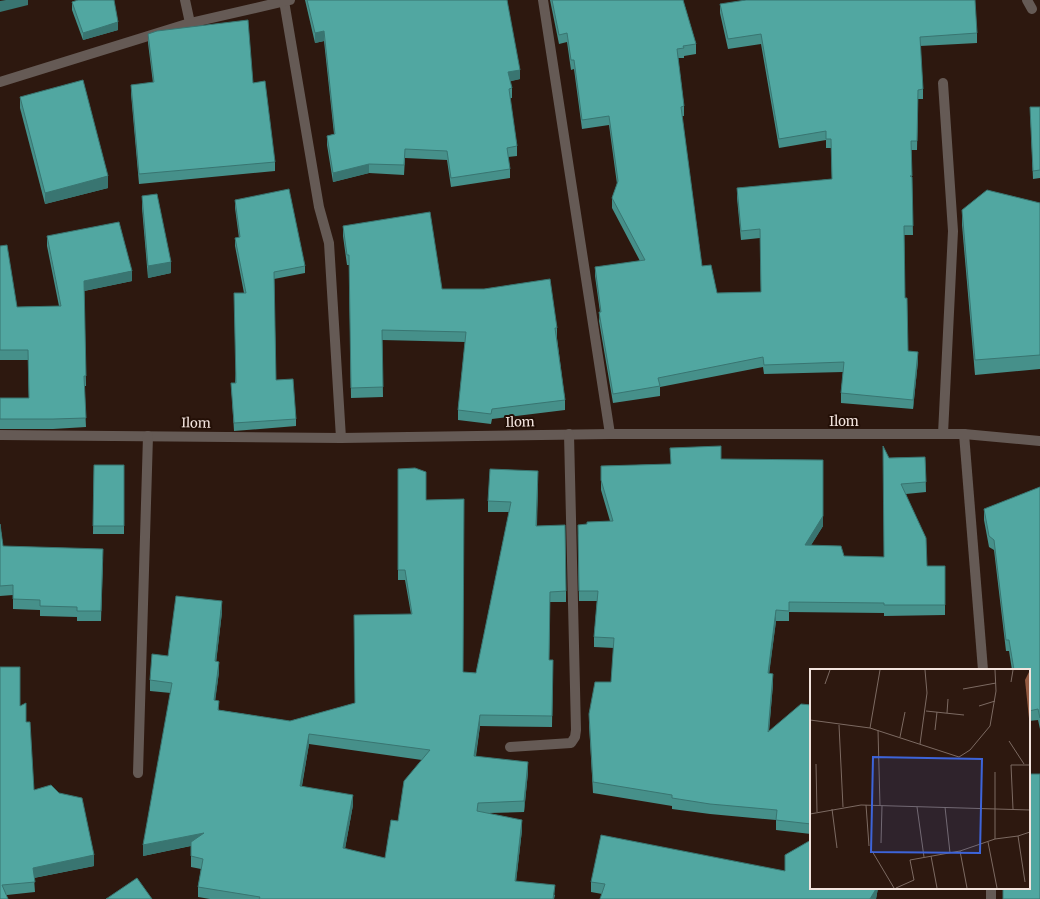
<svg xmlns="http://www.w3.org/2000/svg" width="1040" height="899" font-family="Merriweather,serif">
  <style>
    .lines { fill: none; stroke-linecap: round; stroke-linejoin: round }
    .minor { stroke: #655a55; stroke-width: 10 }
    .wall { fill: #46908a; fill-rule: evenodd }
    .shaded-wall { fill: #397571 }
    .building { fill: #51a7a1; stroke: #397571; fill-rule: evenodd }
    .labels { text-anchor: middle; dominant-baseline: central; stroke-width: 4; stroke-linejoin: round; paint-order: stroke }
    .street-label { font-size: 13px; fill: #f3e4de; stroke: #230f06 }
    .inset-road { fill: none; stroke: #7c6a62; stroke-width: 1 }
    .view { fill: #3d64d9; fill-opacity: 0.15; stroke: #3d64d9; stroke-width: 2 }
    .inset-edge { fill: none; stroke: #f3e4de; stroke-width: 2 }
  </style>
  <rect width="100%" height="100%" fill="#2d180f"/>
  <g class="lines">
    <g class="minor">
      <path d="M185,0l5,23"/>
      <path d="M543,0l67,434"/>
      <path d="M1027,0l5,9"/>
      <path d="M284,1l35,206 10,36 12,195"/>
      <path d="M0,82l190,-59 100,-23"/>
      <path d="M943,434l10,-203 -10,-148"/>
      <path d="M964,434l19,236"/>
      <path d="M0,435l341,3 269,-4h354l76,7"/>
      <path d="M510,747l61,-4 4,-6 1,-7 -7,-296"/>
      <path d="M138,773l10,-337"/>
      <path d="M991,899v-11"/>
    </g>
  </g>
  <g class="wall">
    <path d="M305,0h202l13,79 -10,2 2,7v10h-2l7,48v10l-9,1 2,12v9l-59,9 -4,-27 -42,-2 -1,17 -35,-2 -36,9 -6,-37v-9l7,-2 -10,-93 -9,2z"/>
    <path d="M550,0h133l13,44v10l-12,2v2h-6l6,48v10h-2l20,150 15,27 44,-1 -1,-54 -19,2 -4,-42v-10l95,-9 -1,-31h-5v-8l-47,8 -18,-104 -33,5 -8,-36v-9l257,29v10l-57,3 3,43v10h-5l-1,51h-6l2,85h-9l1,63 3,53 10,10 -5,48 -72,-6v-10l2,-21 -79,2 -1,-7 -103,20v9l-47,7 -14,-82 1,-9 -5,-36v-9l45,-6 -28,-53v-10l5,-14 -8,-59 -27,4 -8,-60 -3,1 -4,-28 -8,2z"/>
    <path d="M72,2l46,28 -35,10 -11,-30z"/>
    <path d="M148,34l105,49 22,79v9l-136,13 -8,-90v-9l22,-2 -5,-40z"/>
    <path d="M20,97l88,91 -63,16 -25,-96z"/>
    <path d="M1030,107h10v71l-7,1z"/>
    <path d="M142,196l29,77 -23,5 -6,-70z"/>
    <path d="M235,200l70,66v7l-31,6 2,101 20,39v7l-62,5 -3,-48h4l9,-90 -9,-47v-8h4l-4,-30z"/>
    <path d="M1040,203v166l-65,6 -13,-150v-15z"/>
    <path d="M343,226l99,63 115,39v10l8,62v10l-73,9 -1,5 -33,-4v-10l7,-68 -83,-2 1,57 -32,1 -2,-133h-2l-4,-29z"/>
    <path d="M47,236l85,45 -48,10 2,95h-2l2,41 -33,2h-53v-31h29l-1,-38h-28v-114l17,61 42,-1 -12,-60z"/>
    <path d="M925,457l1,35 -20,2 21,72h18v49l-61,1v-3l-95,-1v9h-13l-7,52 4,11 -4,47 42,-26v129l-35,-4v-10l-66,-6 -38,-5v-3l-79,-13 -4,-69v-10l22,-32 3,-34 -20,-1v-10l3,-36h-18l-1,-66 9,-11 23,-3 -9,-31v-24l69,-2 51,-5 102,67 -12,19 33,11 40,1 5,-99z"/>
    <path d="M94,465h30v69h-31z"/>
    <path d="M398,469l28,31 37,172 13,1 33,-161h-21v-11l50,-19 -1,44 29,65v11h-16l-1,58h4l-1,67 -72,-1 -4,30 52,16 -4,40 -36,1 34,17 -6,51 39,14 -1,4h-344l-12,-2v-10l3,-18 -10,-2v-21l-48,10 28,-163 -21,-2v-11l18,-24 54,-44 -6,50 3,10 -4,28 4,10 71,11 65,-18 56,-89 -6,-34h-7zM309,744l113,16 -24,61 -13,37 -40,-9 8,-44 -51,-19z"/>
    <path d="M1040,487v242l-2,-9 -9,1v-51h-17l-3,-19h-3l-12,-101 -5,-3 -5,-27v-11z"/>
    <path d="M0,524l3,22 100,13 -2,62h-24v-4l-37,-1v-6l-27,-1v-14l-13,1z"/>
    <path d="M20,706l6,16 8,68 60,76 -60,12 1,14 -28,3 -7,4z"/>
    <path d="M785,855l26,33h67l-2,11 -274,-5 -11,-2v-10l194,-11z"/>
  </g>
  <g class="shaded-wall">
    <path d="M6,0h22v5l-28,7v-11z"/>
    <path d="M118,22v8l-35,10v-7z"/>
    <path d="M324,31v10l-9,2v-10z"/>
    <path d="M520,70v9l-12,3v-10z"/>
    <path d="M369,164v9l-36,9v-9z"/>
    <path d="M108,176v12l-63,16v-11z"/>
    <path d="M171,262v11l-23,5v-12z"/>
    <path d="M132,271v10l-48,10v-10z"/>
    <path d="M918,352v9l-5,48v-9z"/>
    <path d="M823,470v56l-18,29v-10z"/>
    <path d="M538,471v11l-2,54v-10z"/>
    <path d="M222,601v11l-7,60v-11z"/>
    <path d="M776,610v11l-8,62v-10z"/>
    <path d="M219,662v10l-5,38v-10z"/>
    <path d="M773,674v10l-5,58v-10z"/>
    <path d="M480,715v11l-6,40v-10z"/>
    <path d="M309,734v10l-9,52v-10z"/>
    <path d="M528,762v10l-4,40v-11z"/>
    <path d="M353,795v10l-10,54v-11z"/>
    <path d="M522,820v10l-7,61v-10z"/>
    <path d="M204,833v10l-61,13v-11z"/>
    <path d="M94,855v11l-61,12v-10z"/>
    <path d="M555,885l-1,14h-1z"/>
    <path d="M876,888h2l-2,11h-6z"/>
  </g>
  <g class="building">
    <path d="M78,0h36l4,22 -35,11 -11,-31z"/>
    <path d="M307,0h200l13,70 -12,2 4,16 -3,1 8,57 -10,2 3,21 -59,9 -4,-27 -42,-2 -1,16 -35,-1 -36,9 -6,-37 8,-2 -11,-103 -9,2z"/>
    <path d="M552,0h131l13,44 -13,2 1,2 -7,1 7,57 -3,1 21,159 9,-1 6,28 44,-1 -1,-63 -19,2 -4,-43 95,-9 -1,-40h-5v-8l-47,8 -18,-105 -33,5 -8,-35 26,-4h229l2,33 -57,4 3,52 -5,1 -1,51h-6l1,35h-2l2,1 1,49h-9l1,72h2l1,53 10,1 -5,48 -72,-7 3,-31 -80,3 -1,-8 -105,21 2,8 -47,8 -14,-82h2l-6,-45 50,-7 -33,-62 6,-17 -9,-65 -27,4 -8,-60h-3l-4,-27 -8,2z"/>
    <path d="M248,20l5,63 12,-2 10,81 -136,12 -8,-89 23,-3 -6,-48 9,-3z"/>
    <path d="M83,80l25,96 -63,17 -25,-96z"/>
    <path d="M1030,107h10v63l-7,1z"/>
    <path d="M289,189l16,77 -31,6 2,108 17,-1 3,40 -62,4 -3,-40h5l-2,-90h12l-11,-55 5,-1 -5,-37z"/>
    <path d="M987,190l53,13v152l-65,5 -13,-150z"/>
    <path d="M157,194l14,68 -23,4 -6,-70z"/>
    <path d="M430,212l12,77h42l66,-10 7,49h-2l10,72 -73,9 -1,5 -33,-4 8,-78 -84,-2 1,57 -32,1 -2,-133h-2l-4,-29z"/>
    <path d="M119,222l13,49 -48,10 2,95h-2l2,42 -33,1h-53v-21h29l-1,-48h-28v-104l7,-1 10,62 44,-1 -14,-70z"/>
    <path d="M721,446v13l102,1v56l-18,29 36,1 3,10 40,1 -1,-111 6,12 36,-1 1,25 -25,2 25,54 1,28h18v39h-61v-2l-95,-1v9l-13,-1 -8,63 5,1 -5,58 33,-28 10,1v119l-35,-4 1,-10 -67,-6 -38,-6v-3l-79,-13 -4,-68 6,-32h16l3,-44 -20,-1 4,-46h-19l-1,-66 9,-1v-2l26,-1 -12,-41v-14l70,-2 -1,-16z"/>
    <path d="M94,465h30v61h-31z"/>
    <path d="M415,468l11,4v28l38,-1 -1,173 13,1 35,-171 -23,-1 2,-32 48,2 -2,55 29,-1 1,66 -16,1 -1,68h4l-1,56 -72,-1 -6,41 54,6 -4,39 -46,2 -1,8 45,9 -7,61 40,4 -2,14h-294l1,-2 -62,-10 5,-28 -12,-3v-14l13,-9 -61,12 29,-162 -22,-3 2,-26 16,2 8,-60 46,5 -7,60 4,1 -5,38 5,1 -1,9 72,11 65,-18 -1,-88 58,-1 -7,-44h-7v-101zM309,734l121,16 -26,31 -6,40 -7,-1 -6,38 -42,-10 10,-53 -53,-9z"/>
    <path d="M1040,487v231l-2,-9 -9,2v-41h-15l-5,-30h-3l-12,-100 -5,-4 -5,-27z"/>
    <path d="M0,524l3,22 100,3 -2,62h-24v-4l-37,-1v-6l-27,-1v-14l-13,1z"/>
    <path d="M0,667h20v39l6,-3v19h4l4,68 17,-5 8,8 23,5 12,57 -61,13 2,14 -33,3 6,14h-8z"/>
    <path d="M1029,774h11v125h-37v-11h26z"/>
    <path d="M601,835l184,36v-16l26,-15v48h65v1l-6,10h-270l5,-15 -14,-2z"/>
    <path d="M137,878l15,21h-46z"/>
  </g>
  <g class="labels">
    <g class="street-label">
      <text x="844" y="421">Ilom</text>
      <text transform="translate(520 422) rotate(-1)">Ilom</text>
      <text transform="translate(196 423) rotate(1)">Ilom</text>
    </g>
  </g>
  <g transform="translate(810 669)">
    <rect width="220" height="220" fill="#2d180f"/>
    <path d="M220,1v58l-5,-48z" fill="#945b42"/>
    <path class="inset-road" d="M201,13l2,-12M15,15l5,-14M153,20l33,-6M169,37l16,-5M116,42l38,4M137,44l1,-14M0,51l60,8 89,29 11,-7 20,-24 6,-35 -1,-21M29,56l4,82M60,59l10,-58M68,61l2,76M125,61l2,-18M90,68l5,-25M199,72l15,23M110,75l7,-51 -2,-23M6,95l1,48M56,136l3,41M107,138l7,50M135,138l5,46M22,140l5,39M203,140l-2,-44h19M0,145l51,-9 169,5M208,167l7,46M185,170v-67M178,173l9,46M71,174l1,-37M62,182l22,37M150,182l7,37M121,187l6,32M86,219l18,-8 -4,-20 50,-9 35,-12 23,-3 12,-4"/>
    <path class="view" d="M63,88l109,2 -2,94 -109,-1z"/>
    <rect width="220" height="220" class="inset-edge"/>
  </g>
</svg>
